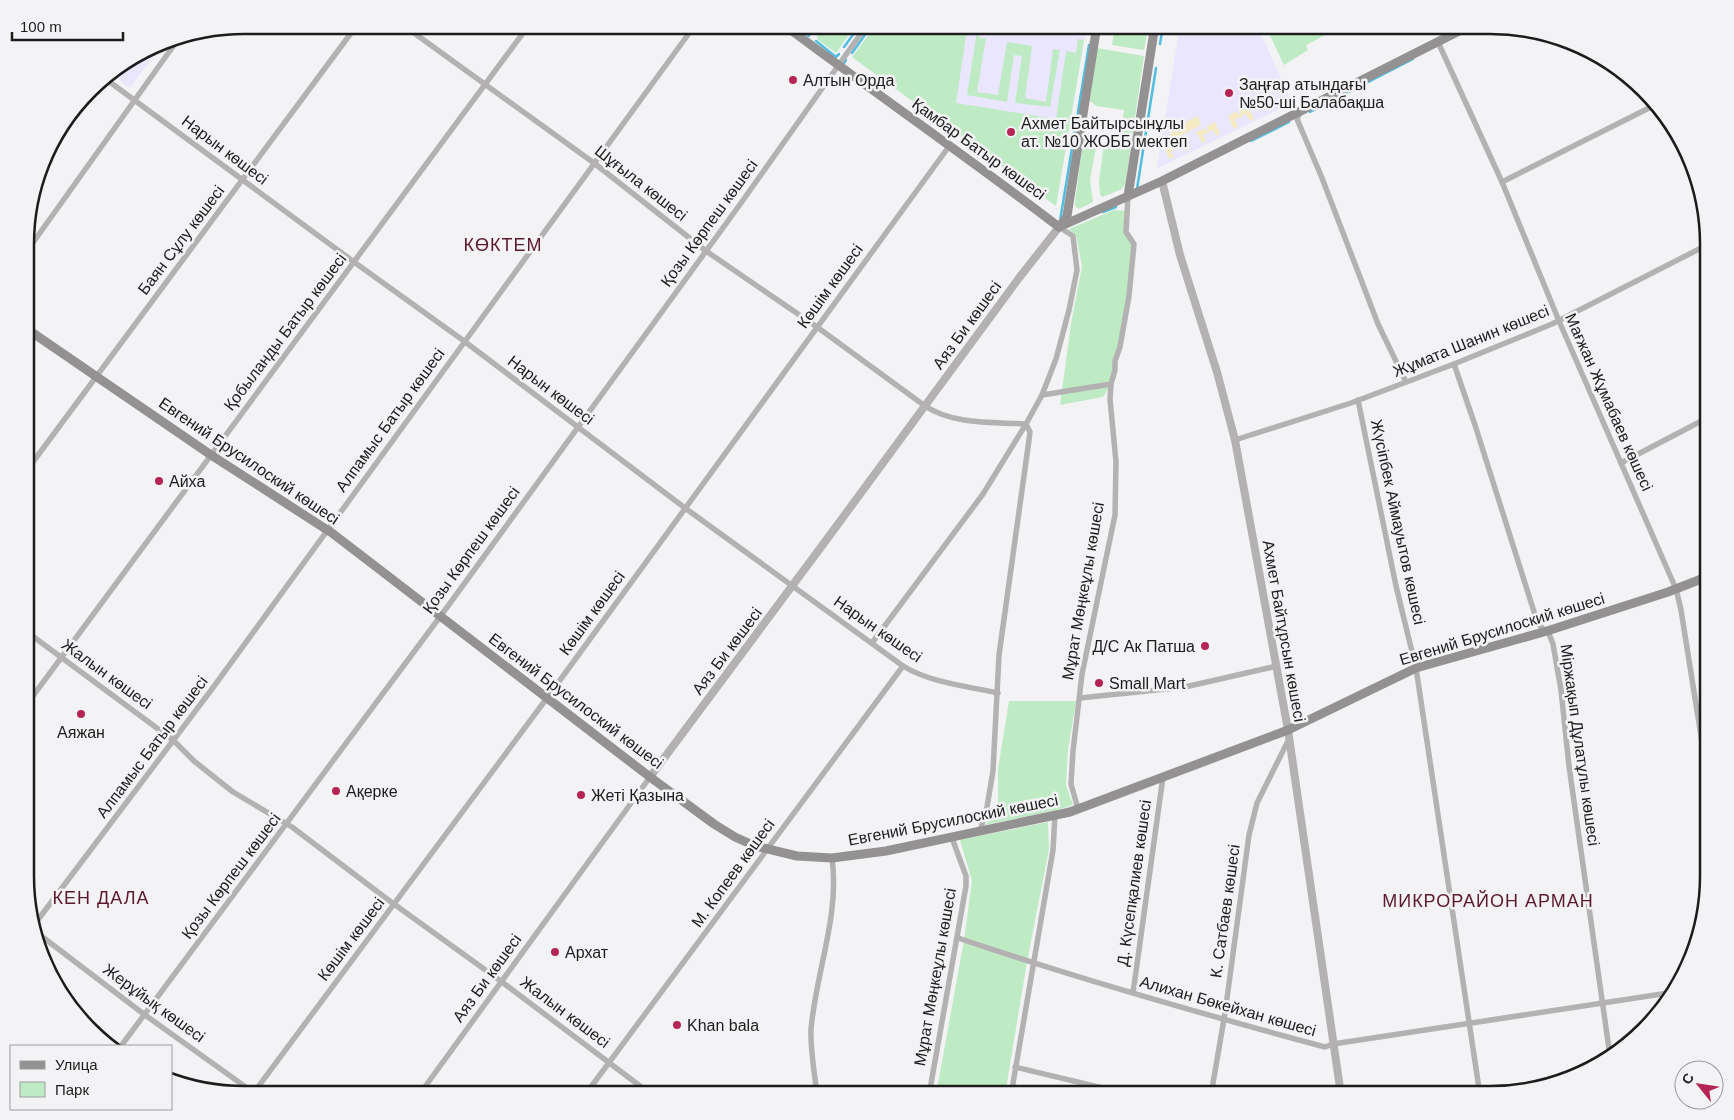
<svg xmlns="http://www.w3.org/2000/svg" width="1734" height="1120" font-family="Helvetica,sans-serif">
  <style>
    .education { fill: #e9e6fd }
    .green { fill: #beebc4 }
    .sand { fill: #f4eac4 }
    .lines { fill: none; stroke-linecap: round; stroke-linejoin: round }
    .stream { stroke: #51bedf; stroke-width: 2.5 }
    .minor { stroke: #b3b1b1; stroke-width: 5.5 }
    .tertiary { stroke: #b3b1b1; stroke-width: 8 }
    .secondary { stroke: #939191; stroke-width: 9 }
    .poi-dot { fill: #b52554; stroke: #f3f3f6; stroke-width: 2 }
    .labels { text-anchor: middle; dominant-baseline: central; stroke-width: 5; stroke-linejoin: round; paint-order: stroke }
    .poi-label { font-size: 16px; fill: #1c1c1d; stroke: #f3f3f6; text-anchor: start }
    .street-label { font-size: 16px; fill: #1c1c1d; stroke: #f3f3f6 }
    .neighbourhood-label { font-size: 18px; letter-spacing: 1px; fill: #5d192c; stroke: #f3f3f6 }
    .rim { fill: none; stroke: #1c1c1d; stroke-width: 2.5 }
  </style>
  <rect width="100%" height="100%" fill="#f3f3f6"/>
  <g class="education">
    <path d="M876,25h211l-31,181 -204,-149z"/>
    <path d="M1180,25h77l35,78 -134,65h-1z"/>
    <path d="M164,41l-34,47 -20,-15 51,-31z"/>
  </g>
  <g class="green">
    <path d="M819,25h37l-20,28 -19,-14z"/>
    <path d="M876,25h94l-2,11h-2l-10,67 100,16 10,-68 10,2 2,-14 6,1 -28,166 -204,-149z"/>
    <path d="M978,25h3l-2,13h7l-9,54 21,3 9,-53 25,4 -7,52 21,4 7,-53 7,1 -10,57 -35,-4 7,-47 -8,-1 -7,47 -40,-7z"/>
    <path d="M1115,25h34l-5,25 -32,-5z"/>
    <path d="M1265,25h80l-39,20 2,5 -24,15z"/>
    <path d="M1097,48l47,8 -19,129 -5,5 -18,7 -2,-3 -1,-13 5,-38 15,2 5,-35 -28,-4 -6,-5z"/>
    <path d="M1092,135l-1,6 6,1 -7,38 3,22 -14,7 -4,-3v-5l9,-65z"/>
    <path d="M1114,210l14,1 -2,21 8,12 -5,52 -18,88 -8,13 -43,8 11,-81 11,-58 -6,-31 -7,-6z"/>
    <path d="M1009,701h67l-8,49 -2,35 7,20 -13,4 -75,16 10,-11 3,-11v-34z"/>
    <path d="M1048,822l1,27 -22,113 -22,133h-69l28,-155 8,-59 -12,-41z"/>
  </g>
  <g class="sand">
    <path d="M1248,106l6,13 -4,2 -4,-7 -11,6 3,7 -4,2 -6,-13 9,-5 2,4 2,-1 -2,-4z"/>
    <path d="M1198,116l3,9 -31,16 1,-11z"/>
    <path d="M1215,122l5,12 -4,2 -3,-6 -10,5 3,7 -4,1 -6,-11 9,-4 1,3 2,-1 -1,-4z"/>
    <path d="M1185,137l5,12 -4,2 -3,-6 -12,6 3,6 -5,2 -5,-12 8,-4 2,3 2,-1 -1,-3z"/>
  </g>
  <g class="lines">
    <g class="stream">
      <path d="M795,25l14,11"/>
      <path d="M1092,28v-3"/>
      <path d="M1472,29l9,-4"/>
      <path d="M816,41l20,16 3,-3"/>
      <path d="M1160,44l3,-19"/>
      <path d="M844,47l16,-22"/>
      <path d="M852,53l20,-28"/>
      <path d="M844,63l2,-3"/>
      <path d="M1310,112l103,-53"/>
      <path d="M1251,141l38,-19"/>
      <path d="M1137,189l19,-121"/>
      <path d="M1103,212l13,-5"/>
      <path d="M1060,221l29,-176"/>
    </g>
    <g class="minor">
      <path d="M403,25l191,138 112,88 111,76 108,79c29,19 67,16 101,18l-43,70 -111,149"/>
      <path d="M1438,42l64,140 57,139 117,268 5,21 28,176"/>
      <path d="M103,77l251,185 110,79 221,167 218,158c28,17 63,20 95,27"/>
      <path d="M1300,112l-3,7 25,59 56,146 28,58"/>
      <path d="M1502,182l151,-76"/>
      <path d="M27,251l152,-213"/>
      <path d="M1454,364l21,61 61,193 2,6 11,10 4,10 8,46 8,76 41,290"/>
      <path d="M1042,395l69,-11"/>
      <path d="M1358,400l38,186 20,82 64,427"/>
      <path d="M1235,440l116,-37 103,-39 98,-40 157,-80"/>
      <path d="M1621,463l88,-46"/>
      <path d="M27,470l330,-445"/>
      <path d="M27,632l146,108 21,21 39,31 59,35 95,72 115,83 150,113"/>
      <path d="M1080,698l105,-11 92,-21"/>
      <path d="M27,704l502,-679"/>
      <path d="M1078,809l-7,-25 2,-33 9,-77 33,-159 1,-53 -6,-63 1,-15 4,-14v-9l5,-14 9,-51 5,-52 -8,-12 2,-36"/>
      <path d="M980,831l7,-24 6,-36 6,-116 30,-215 1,-8 -4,-8 16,-29 14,-36 13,-49 8,-40 -4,-34 -14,-9"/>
      <path d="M34,925l178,-236 483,-664"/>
      <path d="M36,932l109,83 112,80"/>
      <path d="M958,938c121,41 244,76 367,109l8,-3 342,-52"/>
      <path d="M1133,993l30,-216"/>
      <path d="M121,1046l327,-440 293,-403 126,-178"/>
      <path d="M1015,1067l117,28"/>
      <path d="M252,1095l295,-397 403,-553"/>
      <path d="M419,1095l231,-318"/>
      <path d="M585,1095l318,-429"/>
      <path d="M817,1095c-2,-19 -7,-47 -6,-66 5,-57 29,-114 21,-171"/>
      <path d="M929,1095l37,-209v-10l-14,-38"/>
      <path d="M1011,1095l42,-245 2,-35"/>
      <path d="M1211,1095l14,-82 24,-178 8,-32 32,-64"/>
    </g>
    <g class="tertiary">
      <path d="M1162,181l18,74 37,117 18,68 53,290 53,365"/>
      <path d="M650,777l177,-238 192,-261 40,-51"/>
    </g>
    <g class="secondary">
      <path d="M784,25c91,68 185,133 275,202"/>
      <path d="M1128,196l27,-171"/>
      <path d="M1061,225l6,-9 30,-191"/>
      <path d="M1059,227l103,-46 309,-156"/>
      <path d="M27,329l184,126 121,78 318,244 64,47 21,13 20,9 42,10 35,2 54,-7 184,-39 218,-82 128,-62 131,-37 121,-39 41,-16"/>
    </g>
  </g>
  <g class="poi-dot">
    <circle cx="793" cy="80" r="5"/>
    <circle cx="1229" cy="93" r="5"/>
    <circle cx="1011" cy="132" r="5"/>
    <circle cx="159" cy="481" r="5"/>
    <circle cx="1205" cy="646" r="5"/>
    <circle cx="1099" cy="683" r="5"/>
    <circle cx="81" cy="714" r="5"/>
    <circle cx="336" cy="791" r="5"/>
    <circle cx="581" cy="795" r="5"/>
    <circle cx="555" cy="952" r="5"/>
    <circle cx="677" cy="1025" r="5"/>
  </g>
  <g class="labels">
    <g class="poi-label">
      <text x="803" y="80">Алтын Орда</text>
      <text x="1239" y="84">Заңғар атындағы<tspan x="1239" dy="18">№50-ші Балабақша</tspan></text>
      <text x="1021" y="123">Ахмет Байтырсынұлы<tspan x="1021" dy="18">ат. №10 ЖОББ мектеп</tspan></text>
      <text x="169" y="481">Айха</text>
      <text x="1195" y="646" text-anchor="end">Д/С Ак Патша</text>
      <text x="1109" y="683">Small Mart</text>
      <text x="81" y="732" text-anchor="middle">Аяжан</text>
      <text x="346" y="791">Ақерке</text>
      <text x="591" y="795">Жеті Қазына</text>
      <text x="565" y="952">Архат</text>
      <text x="687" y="1025">Khan bala</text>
    </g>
    <g class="street-label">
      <text transform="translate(979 149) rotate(36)">Қамбар Батыр көшесі</text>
      <text transform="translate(225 150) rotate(37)">Нарын көшесі</text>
      <text transform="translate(641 183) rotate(38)">Шұғыла көшесі</text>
      <text transform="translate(709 223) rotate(-54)">Қозы Көрпеш көшесі</text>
      <text transform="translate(181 240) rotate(-53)">Баян Сұлу көшесі</text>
      <text transform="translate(830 286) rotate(-54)">Көшім көшесі</text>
      <text transform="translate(967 325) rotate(-54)">Аяз Би көшесі</text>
      <text transform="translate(285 332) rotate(-53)">Қобыланды Батыр көшесі</text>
      <text transform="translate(1471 341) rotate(-22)">Жұмата Шанин көшесі</text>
      <text transform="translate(551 390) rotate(37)">Нарын көшесі</text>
      <text transform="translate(1609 402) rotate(66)">Мағжан Жұмабаев көшесі</text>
      <text transform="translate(390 420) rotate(-54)">Алпамыс Батыр көшесі</text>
      <text transform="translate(249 461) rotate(34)">Евгений Брусилоский көшесі</text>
      <text transform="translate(1398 522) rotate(78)">Жүсіпбек Аймауытов көшесі</text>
      <text transform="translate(471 550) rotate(-54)">Қозы Көрпеш көшесі</text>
      <text transform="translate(1083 591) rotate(-80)">Мұрат Мөңкеұлы көшесі</text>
      <text transform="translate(592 613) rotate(-54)">Көшім көшесі</text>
      <text transform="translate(878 629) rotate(35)">Нарын көшесі</text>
      <text transform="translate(1502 629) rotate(-17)">Евгений Брусилоский көшесі</text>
      <text transform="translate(1284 631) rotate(80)">Ахмет Байтұрсын көшесі</text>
      <text transform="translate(727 651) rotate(-53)">Аяз Би көшесі</text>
      <text transform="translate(107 674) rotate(36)">Жалын көшесі</text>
      <text transform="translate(576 701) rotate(37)">Евгений Брусилоский көшесі</text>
      <text transform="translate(1580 745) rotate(82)">Міржақып Дұлатұлы көшесі</text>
      <text transform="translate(152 747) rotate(-53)">Алпамыс Батыр көшесі</text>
      <text transform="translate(953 820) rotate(-11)">Евгений Брусилоский көшесі</text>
      <text transform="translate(733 873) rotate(-54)">М. Копеев көшесі</text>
      <text transform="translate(231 876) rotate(-53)">Қозы Көрпеш көшесі</text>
      <text transform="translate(1134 883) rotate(-82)">Д. Күсепқалиев көшесі</text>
      <text transform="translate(1225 911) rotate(-82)">К. Сатбаев көшесі</text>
      <text transform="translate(351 939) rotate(-53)">Көшім көшесі</text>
      <text transform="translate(935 977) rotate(-80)">Мұрат Мөңкеұлы көшесі</text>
      <text transform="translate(487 978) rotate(-54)">Аяз Би көшесі</text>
      <text transform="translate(154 1003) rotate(36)">Жерұйық көшесі</text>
      <text transform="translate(1228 1006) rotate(16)">Алихан Бөкейхан көшесі</text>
      <text transform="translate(565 1012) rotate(37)">Жалын көшесі</text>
    </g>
    <g class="neighbourhood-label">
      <text x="503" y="245">КӨКТЕМ</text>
      <text x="101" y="898">КЕН ДАЛА</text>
      <text x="1488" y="901">МИКРОРАЙОН АРМАН</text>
    </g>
  </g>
  <path d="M0 0H1734V1120H0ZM244 34H1490A210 210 0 0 1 1700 244V876A210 210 0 0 1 1490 1086H244A210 210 0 0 1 34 876V244A210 210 0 0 1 244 34Z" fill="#f3f3f6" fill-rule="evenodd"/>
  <path class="rim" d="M244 34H1490A210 210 0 0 1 1700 244V876A210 210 0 0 1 1490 1086H244A210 210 0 0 1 34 876V244A210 210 0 0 1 244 34Z"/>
  <rect x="10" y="1045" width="162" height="65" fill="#f3f3f6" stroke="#9d9d9f"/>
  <rect x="20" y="1061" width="25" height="8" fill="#939191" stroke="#9d9d9f"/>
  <text x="55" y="1070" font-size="15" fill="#1c1c1d">Улица</text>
  <rect x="20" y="1082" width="25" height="15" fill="#beebc4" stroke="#9d9d9f"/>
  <text x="55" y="1095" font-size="15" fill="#1c1c1d">Парк</text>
  <g transform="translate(1699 1085) rotate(300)"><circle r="24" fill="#f3f3f6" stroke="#9d9d9f"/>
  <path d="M0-4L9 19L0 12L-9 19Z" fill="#b52554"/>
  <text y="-8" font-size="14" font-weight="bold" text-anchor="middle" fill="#1c1c1d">С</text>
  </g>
  <path d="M12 32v8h111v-8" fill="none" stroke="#1c1c1d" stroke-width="2.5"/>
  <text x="20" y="32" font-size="15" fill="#1c1c1d" stroke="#f3f3f6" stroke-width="4" paint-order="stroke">100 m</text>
</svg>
